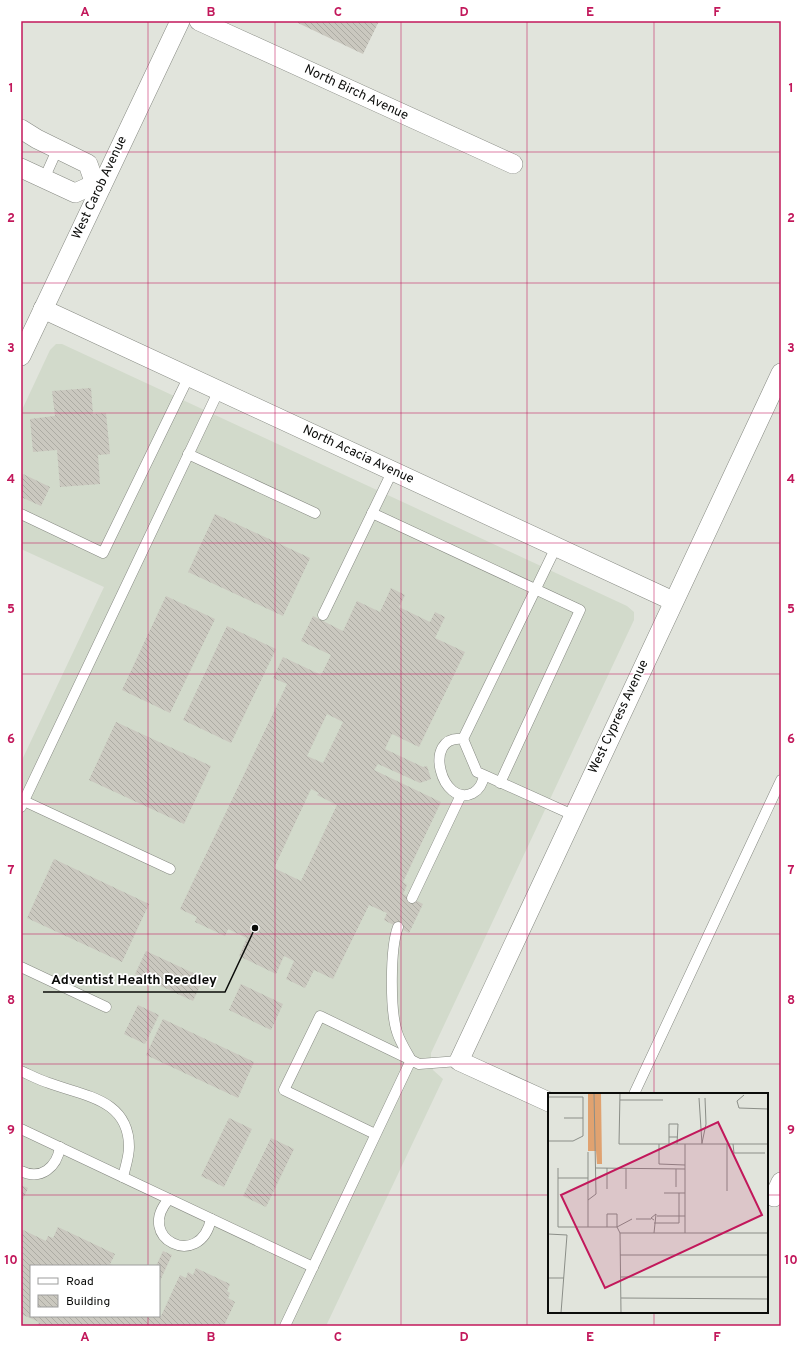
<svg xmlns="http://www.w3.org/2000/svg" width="802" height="1347" font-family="Overpass,sans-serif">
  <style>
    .built { fill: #d2dacb; fill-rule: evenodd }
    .building { fill: url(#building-back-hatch); fill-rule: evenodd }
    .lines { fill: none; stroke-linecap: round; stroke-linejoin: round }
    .lane-casing { stroke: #868982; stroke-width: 11 }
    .street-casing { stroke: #868982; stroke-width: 20 }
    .lane { stroke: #fff; stroke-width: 10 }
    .street { stroke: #fff; stroke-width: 19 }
    .grid { fill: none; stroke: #c2185b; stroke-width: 1; stroke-opacity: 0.55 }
    .labels { text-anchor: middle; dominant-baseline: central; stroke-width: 3.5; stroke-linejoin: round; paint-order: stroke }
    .street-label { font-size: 13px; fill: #0b0c0a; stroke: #fff }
    .inset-road { fill: none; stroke: #8b8e88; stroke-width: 1 }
    .view { fill: #c2185b; fill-opacity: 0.15; stroke: #c2185b; stroke-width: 2 }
    .inset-edge { fill: none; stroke: #0b0c0a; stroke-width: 2 }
    .leader { fill: none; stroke: #0b0c0a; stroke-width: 1.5 }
    .callout-dot { fill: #0b0c0a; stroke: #fff; stroke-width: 1.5 }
    .callout-label { font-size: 14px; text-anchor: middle; font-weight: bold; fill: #0b0c0a; stroke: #fff; stroke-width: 3.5; stroke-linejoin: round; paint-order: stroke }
    .neatline { fill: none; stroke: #c2185b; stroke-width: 1.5 }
    .grid-label { font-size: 13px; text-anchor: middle; font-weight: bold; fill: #c2185b }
  </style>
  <defs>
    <pattern id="building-back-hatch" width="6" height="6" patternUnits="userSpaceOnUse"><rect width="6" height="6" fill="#cac8bf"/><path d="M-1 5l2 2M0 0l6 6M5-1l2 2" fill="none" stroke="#acaba3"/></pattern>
  </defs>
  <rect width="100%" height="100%" fill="#e1e4dc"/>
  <path class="built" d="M56,344h6l565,262 7,6v8l-203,433v10l2,7 10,9 -117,247h-305v-564l83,-175 -83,-38v-137l29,-62zM31,1266h128v50h-128z"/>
  <g class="building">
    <path d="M298,21h81l-16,33 -65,-31z"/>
    <path d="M91,388l2,26 13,-1 4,41 -12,1 2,29 -40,3 -3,-37 -24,2 -3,-33 25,-3 -3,-25z"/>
    <path d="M21,473l29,14 -9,19 -20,-9z"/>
    <path d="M215,514l95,44 -27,58 -95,-44z"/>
    <path d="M391,588l14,7 -6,12 31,15 5,-10 10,5 -10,21 30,14 -46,95 -27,-13 -7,15 38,18 4,-1 4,13 -11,4 -42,-19 -4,6 67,32 -38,80 4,3 -4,9 20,10 -14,29 -25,-13 3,-7 -18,-8 -36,74 -19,-9 -9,18 -19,-9 8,-18 -10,-5 -8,18 -37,-18 8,-18 -19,-9 -3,7 -30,-14 2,-5 -17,-8 107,-225 -14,-6 10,-21 38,18 10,-20 -30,-14 12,-25 30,15 14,-30 23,11zM327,714l16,8 -20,41 -16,-7zM311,789l8,4 -2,2 20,10 -36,76 -27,-13z"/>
    <path d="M166,596l49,23 -45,94 -48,-23z"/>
    <path d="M227,626l49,23 -45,94 -48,-23z"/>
    <path d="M116,722l95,44 -27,58 -95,-44z"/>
    <path d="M54,859l95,45 -27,58 -95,-44z"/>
    <path d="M146,951l58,27 -11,23 -58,-27z"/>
    <path d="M241,984l42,20 -12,26 -42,-20z"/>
    <path d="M138,1005l21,10 -14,29 -21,-10z"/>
    <path d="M163,1019l91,43 -16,36 -92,-43z"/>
    <path d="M229,1118l23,11 -28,58 -23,-11z"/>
    <path d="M271,1138l23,11 -28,58 -23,-11z"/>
    <path d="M21,1185l7,3 -7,16z"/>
    <path d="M58,1227l57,27 -5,10 5,2h-84v50h130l19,-41 6,3 2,-6 5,3 3,-7 34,16 -3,7 3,2 -2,5 7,4 -11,24h-187l2,-4 -18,-8v-85l25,12 2,-5 5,2z"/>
    <path d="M163,1251l9,4 -13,28v-17h-3z"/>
  </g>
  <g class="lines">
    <defs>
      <g id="lane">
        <path d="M44,179l13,-29"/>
        <path d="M188,454l127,59"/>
        <path d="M372,513l208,97 -80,173"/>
        <path d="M21,514l82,39 86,-177"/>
        <path d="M323,615l70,-145"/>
        <path d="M463,739l93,-192"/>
        <path d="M484,775c-1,7 -4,14 -11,18 -31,16 -52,-59 -10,-54l14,33 7,3 89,40"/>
        <path d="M24,801l146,68"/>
        <path d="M21,807l198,-417"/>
        <path d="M412,898l49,-103"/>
        <path d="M398,927c-8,21 -8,84 -1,105 3,10 9,19 14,28"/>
        <path d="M21,967l85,40"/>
        <path d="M21,1071c9,4 18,9 28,12 35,13 80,16 80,64 0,10 -4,21 -6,30"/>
        <path d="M634,1094l147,-314"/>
        <path d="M21,1129l292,138"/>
        <path d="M375,1134l-91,-44 36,-74 91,44"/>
        <path d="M21,1171c20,10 36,-4 39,-24"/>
        <path d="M169,1199c-35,39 31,72 42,20"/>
        <path d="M285,1326l126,-266 8,4 40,-3"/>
      </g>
      <g id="street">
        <path d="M199,21l314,143"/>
        <path d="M21,129l16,10 51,25 7,20"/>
        <path d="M21,168l54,25 20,-9 6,3"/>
        <path d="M43,309l630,292"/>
        <path d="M21,356l159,-335"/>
        <path d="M549,1102l-90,-41 322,-688"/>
        <path d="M774,1197l7,-15"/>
      </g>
    </defs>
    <use href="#lane" class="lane-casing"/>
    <use href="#street" class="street-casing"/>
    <use href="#lane" class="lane"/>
    <use href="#street" class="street"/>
  </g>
  <path class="grid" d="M148,21v1245M275,21v1305M401,21v1305M527,21v1305M654,21v1073M21,152h760M21,283h760M21,413h760M21,543h760M21,674h760M21,804h760M21,934h760M21,1064h760M21,1195h528M767,1195h14M654,1312v14M148,1316v10"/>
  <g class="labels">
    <g class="street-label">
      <text transform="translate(356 93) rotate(25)">North Birch Avenue</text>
      <text transform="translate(100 188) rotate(-65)">West Carob Avenue</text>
      <text transform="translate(358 455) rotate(25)">North Acacia Avenue</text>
      <text transform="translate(619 717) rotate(-65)">West Cypress Avenue</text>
    </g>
  </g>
  <g transform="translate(548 1093)">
    <rect width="220" height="220" fill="#e1e4dc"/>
    <path d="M40,0h13l1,71h-5l-1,-13h-8z" fill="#e0a270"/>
    <path class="inset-road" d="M72,0l-1,51h149M196,2l-7,6 2,7 29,1M0,4h35v39l-10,5h-25M151,5l3,46M72,7h43M16,25h19M121,44v-13h9l-1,20M154,50l4,-19 -1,-26M111,51v20l26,1M121,51v-7h9M137,51v89M179,51v47M185,51l1,9h31M10,75v59h59l3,6 1,80M48,75l89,1M78,75v21M10,85h30M128,94v-18M59,96v-21M116,100h21M40,107l8,-6 -2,-101M109,123h28M88,126h15M106,127l-3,-2 5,-4 -2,19M106,130h25v-30M40,134v-75M59,134v-13h10v13M69,134l15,-8M72,140h148M0,141l19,1 -6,78M72,162h148M73,184h147M0,185h16M73,205l147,1"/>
    <path class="view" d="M170,29l44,93 -157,73 -44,-93z"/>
    <rect width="220" height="220" class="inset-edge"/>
  </g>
  <path class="leader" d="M255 928L225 992H43"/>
  <circle class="callout-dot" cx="255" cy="928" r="4"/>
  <g class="callout-label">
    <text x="134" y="984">Adventist Health Reedley</text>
  </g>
  <rect width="802" height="1347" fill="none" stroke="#ffffff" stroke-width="44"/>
  <rect x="30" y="1265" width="130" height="52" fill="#ffffff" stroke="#9d9e9d"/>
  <rect x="38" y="1278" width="20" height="6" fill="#ffffff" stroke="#9d9e9d"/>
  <text x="66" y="1285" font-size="12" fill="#0b0c0a">Road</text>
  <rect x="38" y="1295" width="20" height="12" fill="url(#building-back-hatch)" stroke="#9d9e9d"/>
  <text x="66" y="1305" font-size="12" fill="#0b0c0a">Building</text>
  <rect x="22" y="22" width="758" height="1303" class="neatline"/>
  <g class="grid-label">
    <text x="85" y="16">A</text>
    <text x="211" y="16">B</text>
    <text x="338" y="16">C</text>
    <text x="464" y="16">D</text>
    <text x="590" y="16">E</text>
    <text x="717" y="16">F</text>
    <text x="11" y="92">1</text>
    <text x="791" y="92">1</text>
    <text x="11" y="222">2</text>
    <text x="791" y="222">2</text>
    <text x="11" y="352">3</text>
    <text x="791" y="352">3</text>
    <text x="11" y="483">4</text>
    <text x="791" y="483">4</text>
    <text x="11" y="613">5</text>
    <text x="791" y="613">5</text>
    <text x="11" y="743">6</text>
    <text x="791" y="743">6</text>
    <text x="11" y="874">7</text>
    <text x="791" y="874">7</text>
    <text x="11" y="1004">8</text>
    <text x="791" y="1004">8</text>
    <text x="11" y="1134">9</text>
    <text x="791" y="1134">9</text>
    <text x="11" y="1264">10</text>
    <text x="791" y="1264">10</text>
    <text x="85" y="1341">A</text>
    <text x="211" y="1341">B</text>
    <text x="338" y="1341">C</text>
    <text x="464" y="1341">D</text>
    <text x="590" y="1341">E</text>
    <text x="717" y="1341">F</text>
  </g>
</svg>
